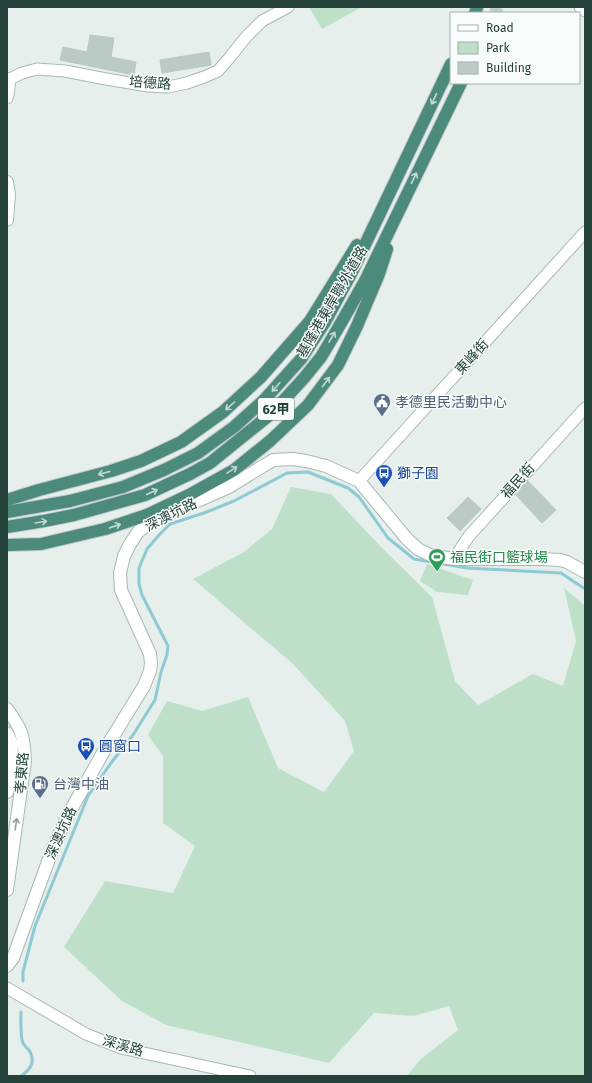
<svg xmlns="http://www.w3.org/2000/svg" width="592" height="1083" font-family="'Fira Sans','Noto Sans TC',sans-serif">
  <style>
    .green { fill: #bfe0c8 }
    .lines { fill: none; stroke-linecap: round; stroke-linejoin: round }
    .stream { stroke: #8ec9d4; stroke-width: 3 }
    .building { fill: #bbcac4; stroke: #b8c9c2 }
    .trunk-tunnel { stroke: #bfccc8; stroke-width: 12; stroke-dasharray: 12 6; stroke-linecap: butt }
    .minor-casing { stroke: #a8b8b2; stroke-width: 13 }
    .tertiary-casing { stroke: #a8b8b2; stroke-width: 14 }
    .secondary-casing { stroke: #a4bbb3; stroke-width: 14 }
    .trunk-casing { stroke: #c2cac8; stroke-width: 14 }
    .minor { stroke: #fff; stroke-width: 11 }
    .tertiary { stroke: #fff; stroke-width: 12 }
    .secondary { stroke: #fff; stroke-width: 12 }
    .trunk { stroke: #4c8a7c; stroke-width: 12 }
    .oneway { stroke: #c4d9d4 }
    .oneway2 { stroke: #92a09c }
    .labels { text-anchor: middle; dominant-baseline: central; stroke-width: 3; stroke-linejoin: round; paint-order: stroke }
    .shield { fill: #f7fbf9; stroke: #637a73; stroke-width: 1 }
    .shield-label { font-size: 13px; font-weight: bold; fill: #24423a }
    .street-label { font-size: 14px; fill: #24423a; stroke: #f7fbf9 }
    .service-label { font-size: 14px; fill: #4e5e75; stroke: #f7fbf9; text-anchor: start }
    .transit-label { font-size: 14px; fill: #164399; stroke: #f7fbf9; text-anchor: start }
    .leisure-label { font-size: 14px; fill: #27864d; stroke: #f7fbf9; text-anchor: start }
  </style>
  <rect width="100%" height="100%" fill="#e6efeb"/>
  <g class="green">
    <path d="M309,7h53l-40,22z"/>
    <path d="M291,487l40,7 52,55 49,48 23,84 23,24 55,-31 30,12 13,-45 -12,-53 21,18v470h-178l14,-17 37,-29 -9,-24 -35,10 -40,-3 -45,50 -163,-38 -44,-24 -58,-54 41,-66 68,12 22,-47 -32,-23v-67l-15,-21 19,-34 35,10 46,-14 30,71 46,24 30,-41 -9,-30 -53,-58 -99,-84 51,-27 28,-23z"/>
    <path d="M427,564l46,16 -5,15 -31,-3 -17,-11z"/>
  </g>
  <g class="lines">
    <g class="stream">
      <path d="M23,981v-9l12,-46 53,-130 23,-33 22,-28 22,-35 6,-28 6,-17 1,-9 -26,-51 -3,-11v-16l8,-19 12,-14 11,-11 34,-11 30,-12 53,-28 21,-1 40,16 11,9 29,41 26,21 53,9 94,5 24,16"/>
      <path d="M21,1076c10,-7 15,-14 8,-26 -2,-2 -5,-4 -6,-7 -3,-6 -2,-24 -2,-31"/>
    </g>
  </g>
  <g class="building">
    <path d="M90,35l24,3 -3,19 25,5 -2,13 -74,-15 3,-13 24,5z"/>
    <path d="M209,52l2,13 -49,8 -2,-13z"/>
    <path d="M528,481l28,29 -14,13 -26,-28z"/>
    <path d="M468,497l13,12 -21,22 -13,-13z"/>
  </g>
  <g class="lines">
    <path class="trunk-tunnel" d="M495,13l3,-6"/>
    <defs>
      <g id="minor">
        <path d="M580,7l5,4"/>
        <path d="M7,79h3l12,-6 15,-4 28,2 41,8 42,7 20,1 19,-4 17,-6 14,-6 12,-14 16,-20 16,-16 26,-14"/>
        <path d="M7,98l1,-3 2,-16"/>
        <path d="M359,481l226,-249"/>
        <path d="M456,559l3,-8 10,-15 116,-128"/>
        <path d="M7,988l79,46 35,14 129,28"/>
      </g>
      <path id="tertiary" d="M7,966l6,-8 40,-110 15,-33 36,-64 40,-65 6,-15 1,-8 -1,-9 -29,-64 -1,-17 4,-17 6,-12 8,-12 9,-7 12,-7 70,-31 44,-27 20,-1 13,2 20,5 33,15 48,58 11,10 14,7 24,3h86l18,1 7,2 18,10"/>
      <g id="secondary">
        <path d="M7,182l2,12 -2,26"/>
        <path d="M7,709c15,20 17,27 18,52l-18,129"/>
        <path d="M7,733l5,11 -1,15 -4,33"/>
      </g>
      <g id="trunk">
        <path d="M475,13l2,-5"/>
        <path d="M7,500l32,-10 72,-19 30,-10 40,-19 42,-30 38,-35 49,-56 47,-76"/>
        <path d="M7,512l63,-11 53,-14 41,-17 34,-17 36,-26 30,-27 37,-41 24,-37 27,-50 99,-208"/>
        <path d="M7,527l37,-6 30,-6 71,-20 45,-21 20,-11 62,-50 32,-35 17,-21 16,-27 28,-49 96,-198"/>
        <path d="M7,545l34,-1 64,-15 42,-14 42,-20 45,-25 36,-29 38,-36 30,-40 19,-39 22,-52 8,-25"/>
      </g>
    </defs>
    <use href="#minor" class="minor-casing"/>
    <use href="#tertiary" class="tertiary-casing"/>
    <use href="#secondary" class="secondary-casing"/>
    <use href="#trunk" class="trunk-casing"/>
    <use href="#minor" class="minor"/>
    <use href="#tertiary" class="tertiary"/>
    <use href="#secondary" class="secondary"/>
    <use href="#trunk" class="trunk"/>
  </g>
  <defs><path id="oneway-shaft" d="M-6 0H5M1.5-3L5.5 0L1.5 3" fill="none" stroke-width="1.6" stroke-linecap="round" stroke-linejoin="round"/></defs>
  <g class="oneway">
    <use href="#oneway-shaft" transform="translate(434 99) rotate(116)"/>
    <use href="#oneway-shaft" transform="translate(414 178) rotate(-64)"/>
    <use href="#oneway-shaft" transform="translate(332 337) rotate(-59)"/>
    <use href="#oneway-shaft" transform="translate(326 382) rotate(-53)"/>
    <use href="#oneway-shaft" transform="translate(276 387) rotate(132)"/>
    <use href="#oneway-shaft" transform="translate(230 406) rotate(138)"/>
    <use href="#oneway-shaft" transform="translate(232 470) rotate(-32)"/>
    <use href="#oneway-shaft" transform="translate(104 473) rotate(165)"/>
    <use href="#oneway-shaft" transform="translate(152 492) rotate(-24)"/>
    <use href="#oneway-shaft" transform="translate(41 522) rotate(-9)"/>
    <use href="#oneway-shaft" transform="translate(115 526) rotate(-19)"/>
  </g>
  <use class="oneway2" href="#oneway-shaft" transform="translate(16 824) rotate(-82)"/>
  <defs>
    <symbol id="civic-pin" viewBox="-11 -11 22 30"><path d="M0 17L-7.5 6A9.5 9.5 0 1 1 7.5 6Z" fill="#5c6f8a" stroke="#f7fbf9"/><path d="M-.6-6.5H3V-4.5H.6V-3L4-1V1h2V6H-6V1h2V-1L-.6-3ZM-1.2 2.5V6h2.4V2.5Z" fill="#fff"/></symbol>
    <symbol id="bus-pin" viewBox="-11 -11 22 30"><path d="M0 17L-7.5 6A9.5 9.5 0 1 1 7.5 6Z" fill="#1a4fb4" stroke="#f7fbf9"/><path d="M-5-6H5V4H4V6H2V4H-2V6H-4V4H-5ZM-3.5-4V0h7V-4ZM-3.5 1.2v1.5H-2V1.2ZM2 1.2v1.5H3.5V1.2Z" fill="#fff"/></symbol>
    <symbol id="stadium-pin" viewBox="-11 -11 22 30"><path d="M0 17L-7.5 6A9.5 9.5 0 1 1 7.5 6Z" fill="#2e9e5b" stroke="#f7fbf9"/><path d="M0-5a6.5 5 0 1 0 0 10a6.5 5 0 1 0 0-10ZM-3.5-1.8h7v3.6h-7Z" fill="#fff"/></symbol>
    <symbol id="fuel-pin" viewBox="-11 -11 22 30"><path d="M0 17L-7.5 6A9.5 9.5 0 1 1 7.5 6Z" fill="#5c6f8a" stroke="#f7fbf9"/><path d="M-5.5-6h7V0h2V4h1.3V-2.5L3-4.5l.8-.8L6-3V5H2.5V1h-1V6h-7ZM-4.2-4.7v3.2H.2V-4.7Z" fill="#fff"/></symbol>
  </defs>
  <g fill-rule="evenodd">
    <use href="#civic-pin" x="372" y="392" width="20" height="27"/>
    <use href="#bus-pin" x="374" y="463" width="20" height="27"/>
    <use href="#stadium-pin" x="427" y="547" width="20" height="27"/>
    <use href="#bus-pin" x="76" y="736" width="20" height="27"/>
    <use href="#fuel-pin" x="30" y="774" width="20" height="27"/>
  </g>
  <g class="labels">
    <rect class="shield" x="258" y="398" width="36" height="22" rx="3"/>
    <g class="shield-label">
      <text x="276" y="409">62甲</text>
    </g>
    <g class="street-label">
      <text transform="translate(150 83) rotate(4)">培德路</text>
      <text transform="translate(332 302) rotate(-60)">基隆港東岸聯外道路</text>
      <text transform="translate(472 357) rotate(-48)">東峰街</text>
      <text transform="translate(518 481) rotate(-48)">福民街</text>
      <text transform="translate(171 515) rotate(-27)">深澳坑路</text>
      <text transform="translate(22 773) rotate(-85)">孝東路</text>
      <text transform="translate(61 833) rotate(-66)">深澳坑路</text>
      <text transform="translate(123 1046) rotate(16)">深溪路</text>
    </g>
    <g class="service-label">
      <text x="395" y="402">孝德里民活動中心</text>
      <text x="53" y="784">台灣中油</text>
    </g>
    <g class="transit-label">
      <text x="397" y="473">獅子園</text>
      <text x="99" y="746">圓窗口</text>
    </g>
    <g class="leisure-label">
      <text x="450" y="557">福民街口籃球場</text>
    </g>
  </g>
  <rect width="592" height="1083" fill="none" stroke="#24423a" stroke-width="16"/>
  <rect x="450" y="12" width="130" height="72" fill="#f7fbf9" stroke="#a3b1ad"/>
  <rect x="458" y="25" width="20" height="6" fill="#ffffff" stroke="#a3b1ad"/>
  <text x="486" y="32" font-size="12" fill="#24423a">Road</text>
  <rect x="458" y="42" width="20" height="12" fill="#bfe0c8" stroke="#a3b1ad"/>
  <text x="486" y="52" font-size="12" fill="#24423a">Park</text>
  <rect x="458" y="62" width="20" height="12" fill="#bbcac4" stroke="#a3b1ad"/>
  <text x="486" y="72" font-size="12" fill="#24423a">Building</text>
</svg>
